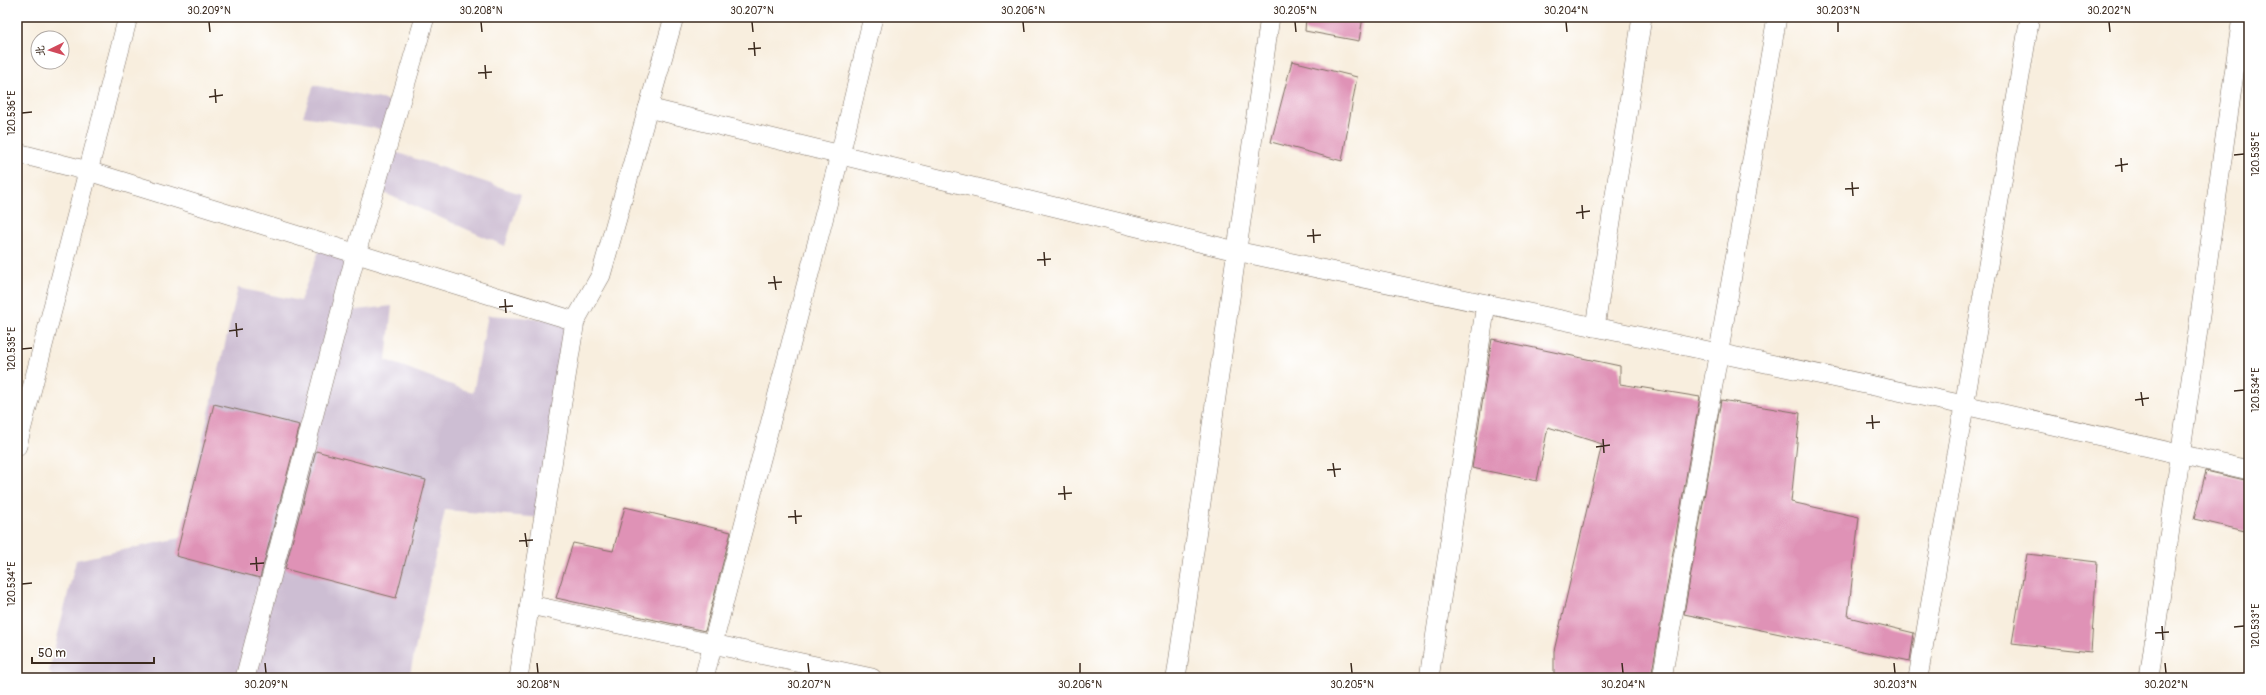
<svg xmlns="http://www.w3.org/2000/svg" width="2266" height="695" font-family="Pangolin,'LXGW WenKai TC',sans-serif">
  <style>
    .industrial { fill: #cdbed3 }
    .building { fill: #df92b6 }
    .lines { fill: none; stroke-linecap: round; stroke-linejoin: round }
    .street-casing { stroke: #7d6f61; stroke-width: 20 }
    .street { stroke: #fff; stroke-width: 19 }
    .ticks { fill: none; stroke: #3b2a1e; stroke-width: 1.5 }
    .neatline { fill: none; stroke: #3b2a1e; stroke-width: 1.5 }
    .ticks-label { font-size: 10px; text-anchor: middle; fill: #3b2a1e }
  </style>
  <rect width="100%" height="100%" fill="#fff"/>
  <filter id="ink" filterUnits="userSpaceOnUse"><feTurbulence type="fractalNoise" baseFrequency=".025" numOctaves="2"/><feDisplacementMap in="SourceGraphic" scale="8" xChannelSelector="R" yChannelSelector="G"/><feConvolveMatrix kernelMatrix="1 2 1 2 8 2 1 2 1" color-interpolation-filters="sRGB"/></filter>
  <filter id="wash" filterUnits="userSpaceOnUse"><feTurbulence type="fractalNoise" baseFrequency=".012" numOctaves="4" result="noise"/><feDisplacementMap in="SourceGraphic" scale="16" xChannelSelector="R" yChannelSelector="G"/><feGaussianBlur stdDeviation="0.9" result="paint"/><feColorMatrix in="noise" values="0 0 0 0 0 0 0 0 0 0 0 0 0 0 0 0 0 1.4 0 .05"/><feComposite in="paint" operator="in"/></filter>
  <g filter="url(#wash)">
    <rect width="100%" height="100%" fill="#f8eede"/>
    <g class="industrial">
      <path d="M314,85l86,18 -8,28 -89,-15z"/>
      <path d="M386,149l135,45 -16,52 -130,-57z"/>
      <path d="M322,243l34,10 -16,59 52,-6 -6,54 87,33 15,-78 87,6 -32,197 -98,-8 -36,168h-356l-4,-7 27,-111 104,-22 58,-250 62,13z"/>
    </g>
    <g id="blocks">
      <g class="building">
        <path d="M1306,17h57l-4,24 -54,-10z"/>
        <path d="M1292,61l65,16 -15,84 -71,-19z"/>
        <path d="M1492,339l128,27v18l80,13 -49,281h-97v-27l48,-207 -54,-17 -11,54 -65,-13z"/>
        <path d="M1721,400l79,13 -9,89 68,15 -11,100 66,16 -4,28 -226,-47z"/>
        <path d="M214,404l86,21 -40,153 -84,-22z"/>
        <path d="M316,451l110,29 -30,118 -111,-29z"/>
        <path d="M2206,471l43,10v51l-55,-13z"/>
        <path d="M625,507l106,25 -26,99 -149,-33 17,-55 40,8z"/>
        <path d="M2027,554l70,8 -6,90 -79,-9z"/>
      </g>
    </g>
  </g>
  <g filter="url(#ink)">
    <use href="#blocks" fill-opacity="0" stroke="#7d6f61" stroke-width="1"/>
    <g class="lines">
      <defs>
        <g id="street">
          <path d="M648,108l588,143 728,154 285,65"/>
          <path d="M17,153l71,18 487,150"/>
          <path d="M1595,327l47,-310"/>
          <path d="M17,446l111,-429"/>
          <path d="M530,605l342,73"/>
          <path d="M245,678l111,-425 69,-236"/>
          <path d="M518,678l57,-357 26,-46 73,-258"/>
          <path d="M704,678l136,-523 33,-138"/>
          <path d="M1176,678l94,-661"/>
          <path d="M1429,678l57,-374"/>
          <path d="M1662,678l115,-661"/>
          <path d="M1918,678l112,-661"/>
          <path d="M2149,678l93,-661"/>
        </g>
      </defs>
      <use href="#street" class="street-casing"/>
      <use href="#street" class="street"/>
    </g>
  </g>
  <path class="ticks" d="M209,22l1,10M481,22l1,10M752,22l1,10M1023,22l1,10M1295,22l1,10M1566,22l1,10M1838,22v10M2109,22l1,10M754,42l1,14M748,49l13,-1M485,65l1,14M478,73l14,-1M215,89l1,14M209,97l14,-2M22,113l10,-1M2234,155l10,-1M2121,158l1,14M2115,166l13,-2M1852,182l1,14M1845,189l14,-1M1582,205l1,14M1576,213l14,-2M1313,229l1,14M1307,236l14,-1M1044,252l1,14M1037,260l14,-1M774,276l2,14M768,283l14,-1M505,299l1,14M499,307l14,-1M236,323l1,14M229,331l14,-2M22,349l10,-1M2234,391l10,-1M2141,392l2,14M2135,400l14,-2M1872,415l1,14M1866,423l14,-1M1603,439l1,14M1596,447l14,-2M1333,463l2,14M1327,470l14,-1M1064,486l1,14M1058,494l14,-1M795,510l1,14M788,517l14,-1M525,533l2,14M519,541l14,-1M256,557l1,14M250,564l14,-1M22,584l10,-1M2162,626l1,14M2234,627l10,-1M2155,633l14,-1M265,663l1,10M537,663l1,10M808,663l1,10M1080,663v10M1351,663l1,10M1622,663l1,10M1894,663l1,10M2165,663l1,10"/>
  <rect width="2266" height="695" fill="none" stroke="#fff" stroke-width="44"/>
  <g transform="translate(50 50) rotate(265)"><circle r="19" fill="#ffffff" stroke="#b1aaa5"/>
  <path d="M0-3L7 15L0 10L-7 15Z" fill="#d1495b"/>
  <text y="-6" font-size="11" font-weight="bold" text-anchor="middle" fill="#3b2a1e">北</text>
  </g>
  <path d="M32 657v6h122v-6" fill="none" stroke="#3b2a1e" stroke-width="2"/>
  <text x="38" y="657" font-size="12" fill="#3b2a1e" stroke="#ffffff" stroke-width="3" paint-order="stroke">50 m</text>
  <rect x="22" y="22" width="2222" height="651" class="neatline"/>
  <g class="ticks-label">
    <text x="209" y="14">30.209°N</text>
    <text x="481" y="14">30.208°N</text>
    <text x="752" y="14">30.207°N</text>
    <text x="1023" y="14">30.206°N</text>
    <text x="1295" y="14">30.205°N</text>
    <text x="1566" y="14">30.204°N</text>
    <text x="1838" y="14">30.203°N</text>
    <text x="2109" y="14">30.202°N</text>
    <text transform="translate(11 113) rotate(-90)" y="4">120.536°E</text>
    <text transform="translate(2255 154) rotate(-90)" y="4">120.535°E</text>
    <text transform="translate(11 349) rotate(-90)" y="4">120.535°E</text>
    <text transform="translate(2255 390) rotate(-90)" y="4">120.534°E</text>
    <text transform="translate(11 584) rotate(-90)" y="4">120.534°E</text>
    <text transform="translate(2255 626) rotate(-90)" y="4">120.533°E</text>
    <text x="266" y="688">30.209°N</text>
    <text x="538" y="688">30.208°N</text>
    <text x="809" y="688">30.207°N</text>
    <text x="1080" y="688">30.206°N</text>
    <text x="1352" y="688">30.205°N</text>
    <text x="1623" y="688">30.204°N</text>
    <text x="1895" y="688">30.203°N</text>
    <text x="2166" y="688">30.202°N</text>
  </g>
</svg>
